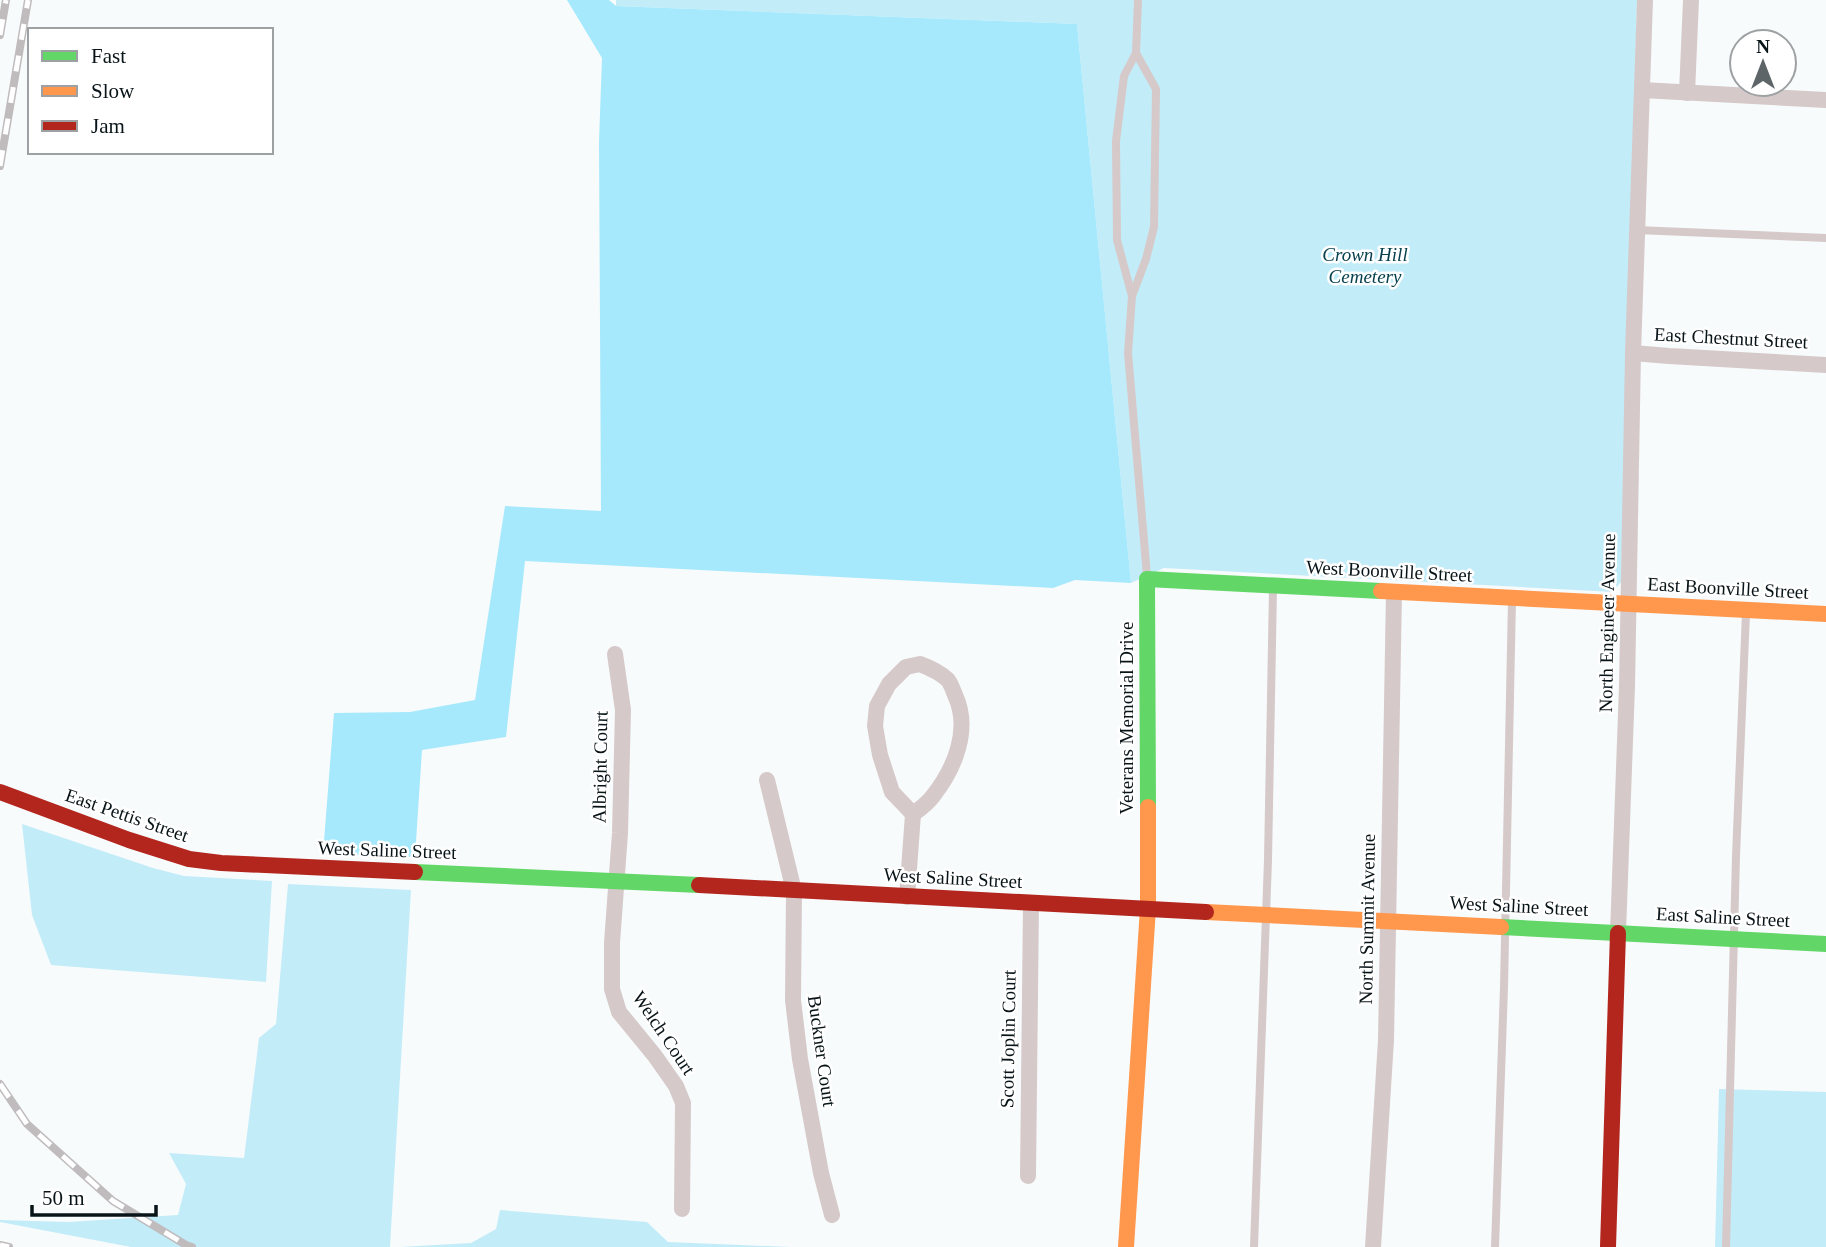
<svg xmlns="http://www.w3.org/2000/svg" width="1826" height="1247" font-family="'Times New Roman',serif">
  <style>
    .green { fill: #c3ecf9 }
    .forest { fill: #a6e9fd }
    .lines { fill: none; stroke-linecap: round; stroke-linejoin: round }
    .lane { stroke: #d6c9c9; stroke-width: 8 }
    .street { stroke: #d6c9c9; stroke-width: 16 }
    .fast { stroke: #63d668; stroke-width: 16 }
    .slow { stroke: #ff974d; stroke-width: 16 }
    .jam { stroke: #b3261e; stroke-width: 16 }
    .rail-casing { stroke: #c0bcbd; stroke-width: 8 }
    .rail { stroke: #fff; stroke-width: 5; stroke-dasharray: 16; stroke-linecap: butt }
    .labels { text-anchor: middle; dominant-baseline: central; stroke-width: 5; stroke-linejoin: round; paint-order: stroke }
    .park-label { font-size: 19px; font-style: italic; fill: #08414e; stroke: #fff }
    .street-label { font-size: 19px; fill: #091418; stroke: #fff }
  </style>
  <rect width="100%" height="100%" fill="#f8fbfc"/>
  <g class="green">
    <path d="M616,0h1021l-16,582 -8,10 -449,-24 -33,15 -54,-559 -461,-18z"/>
    <path d="M22,824l131,44 31,8 88,5 -6,101 -215,-17 -19,-50z"/>
    <path d="M288,884l123,6 -21,357h-259l-131,-25v-2l68,2 110,-7 8,-31 -17,-31 75,5 15,-120 17,-14z"/>
    <path d="M1719,1089l107,3v155h-111z"/>
    <path d="M500,1210l147,12 21,20 123,5h-391l71,-4 25,-14z"/>
  </g>
  <path class="forest" d="M567,0h42l7,6 461,18 54,559 -56,-3 -22,8 -528,-27 -19,176 -84,13 -7,107 -92,-3 11,-141 76,-1 65,-12 30,-194 96,5 -2,-370 3,-83z"/>
  <g class="lines">
    <g class="lane">
      <path d="M1138,0l-2,53 20,36 -2,138 -8,32 -14,37 -4,57 19,223"/>
      <path d="M1637,230l189,8"/>
      <path d="M1132,296l-15,-56 -1,-99 8,-65 12,-23"/>
      <path d="M1254,1247l14,-387 5,-271"/>
      <path d="M1495,1247l9,-260 8,-388"/>
      <path d="M1726,1247l10,-391 10,-243"/>
    </g>
    <g class="street">
      <path d="M1642,90l184,10"/>
      <path d="M1687,93l4,-93"/>
      <path d="M1633,353l36,3 157,9"/>
      <path d="M615,654l8,56 -3,123 -8,110v46l7,23 36,44 21,30 7,17 -1,106"/>
      <path d="M920,664c10,4 20,8 28,16 3,4 5,10 7,15 16,34 0,73 -22,101 -5,7 -13,13 -20,18l-21,-22 -12,-37 -5,-29 2,-20 12,-22 17,-17z"/>
      <path d="M767,780l27,111 -1,109 7,59 21,114 11,42"/>
      <path d="M907,897l6,-83"/>
      <path d="M1618,933l9,-247 6,-333 12,-353"/>
      <path d="M1028,1176l3,-273"/>
      <path d="M1373,1247l13,-207 8,-448"/>
    </g>
    <g class="fast">
      <path d="M1148,807l-1,-228 234,12"/>
      <path d="M415,872l284,13"/>
      <path d="M1501,927l325,17"/>
    </g>
    <g class="slow">
      <path d="M1381,591l445,23"/>
      <path d="M1206,912l295,15"/>
      <path d="M1126,1247l22,-339v-101"/>
    </g>
    <g class="jam">
      <path d="M0,792l129,48 60,19 32,4 194,9"/>
      <path d="M699,885l507,27"/>
      <path d="M1608,1247l10,-314"/>
    </g>
    <defs>
      <g id="rail">
        <path d="M0,35l6,-35"/>
        <path d="M0,166l28,-166"/>
        <path d="M0,1084l27,40 86,77 73,44 6,2"/>
        <path d="M0,1245l9,2"/>
      </g>
    </defs>
    <use href="#rail" class="rail-casing"/>
    <use href="#rail" class="rail"/>
  </g>
  <g class="labels">
    <g class="park-label">
      <text x="1365" y="254">Crown Hill<tspan x="1365" dy="22">Cemetery</tspan></text>
    </g>
    <g class="street-label">
      <text transform="translate(1731 338) rotate(3)">East Chestnut Street</text>
      <text transform="translate(1389 571) rotate(3)">West Boonville Street</text>
      <text transform="translate(1728 588) rotate(3)">East Boonville Street</text>
      <text transform="translate(1607 623) rotate(-89)">North Engineer Avenue</text>
      <text transform="translate(1126 718) rotate(-90)">Veterans Memorial Drive</text>
      <text transform="translate(600 767) rotate(-89)">Albright Court</text>
      <text transform="translate(127 815) rotate(19)">East Pettis Street</text>
      <text transform="translate(387 850) rotate(2)">West Saline Street</text>
      <text transform="translate(953 878) rotate(3)">West Saline Street</text>
      <text transform="translate(1519 906) rotate(3)">West Saline Street</text>
      <text transform="translate(1723 917) rotate(3)">East Saline Street</text>
      <text transform="translate(1367 919) rotate(-89)">North Summit Avenue</text>
      <text transform="translate(664 1033) rotate(56)">Welch Court</text>
      <text transform="translate(1008 1039) rotate(-89)">Scott Joplin Court</text>
      <text transform="translate(822 1051) rotate(82)">Buckner Court</text>
    </g>
  </g>
  <rect x="28" y="28" width="245" height="126" fill="#ffffff" stroke="#9da1a3" stroke-width="2"/>
  <rect x="42" y="51" width="35" height="10" fill="#63d668" stroke="#9da1a3" stroke-width="2"/>
  <text x="91" y="63" font-size="21" fill="#091418">Fast</text>
  <rect x="42" y="86" width="35" height="10" fill="#ff974d" stroke="#9da1a3" stroke-width="2"/>
  <text x="91" y="98" font-size="21" fill="#091418">Slow</text>
  <rect x="42" y="121" width="35" height="10" fill="#b3261e" stroke="#9da1a3" stroke-width="2"/>
  <text x="91" y="133" font-size="21" fill="#091418">Jam</text>
  <g transform="translate(1763 63)"><circle r="33" fill="#ffffff" stroke="#9da1a3" stroke-width="2"/>
  <path d="M0-5L12 26L0 18L-12 26Z" fill="#5d6568"/>
  <text y="-10" font-size="19" font-weight="bold" text-anchor="middle" fill="#091418">N</text>
  </g>
  <path d="M32 1205v10h124v-10" fill="none" stroke="#091418" stroke-width="3.5"/>
  <text x="42" y="1205" font-size="21" fill="#091418" stroke="#ffffff" stroke-width="5" paint-order="stroke">50 m</text>
</svg>
